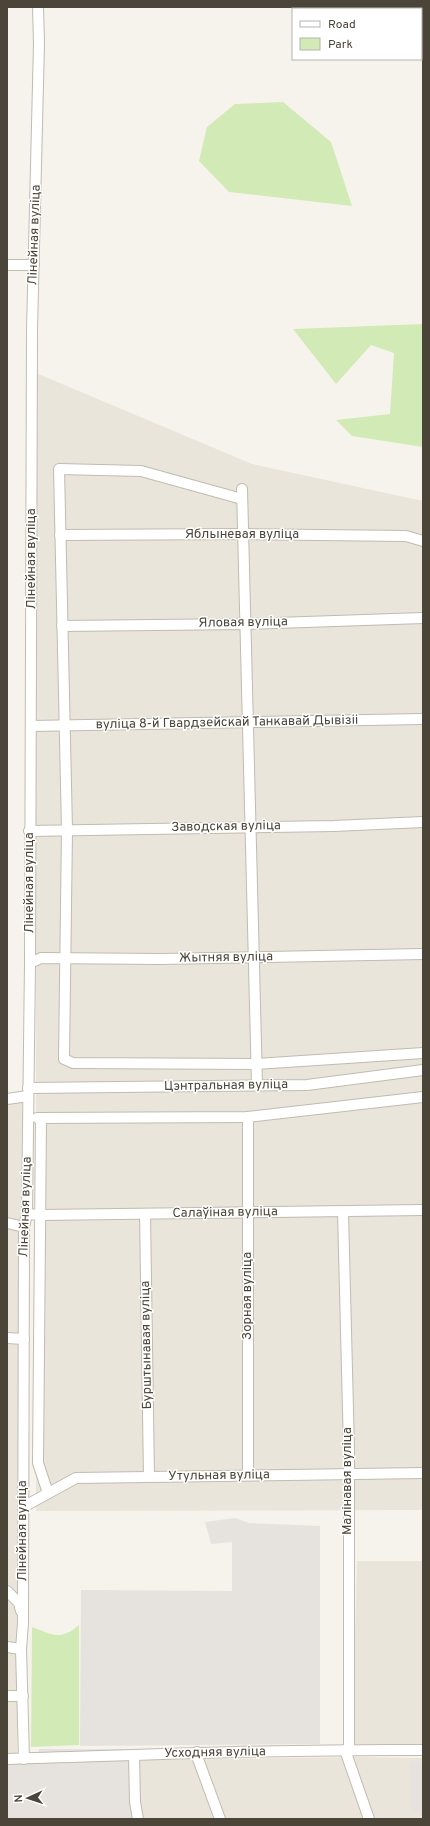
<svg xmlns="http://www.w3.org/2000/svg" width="430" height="1826" font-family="Overpass,sans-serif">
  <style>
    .residential { fill: #eae5da }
    .industrial { fill: #e6e2dd }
    .green { fill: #d2eab5 }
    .parking { fill: #e5e3e0 }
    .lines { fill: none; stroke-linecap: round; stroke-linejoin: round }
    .minor-casing { stroke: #c2bbae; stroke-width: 12 }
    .minor { stroke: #fff; stroke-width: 10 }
    .labels { text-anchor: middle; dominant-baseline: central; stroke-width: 3; stroke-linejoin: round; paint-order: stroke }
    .street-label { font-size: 13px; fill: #4b4439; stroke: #fff }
  </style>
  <rect width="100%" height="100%" fill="#f6f3ec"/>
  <g class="residential">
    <path d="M36,373l216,91 171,37v1009l-387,1z"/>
    <path d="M22,1101l-5,661 340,-5 66,1v61h-416v-715z"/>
    <path d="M357,1561h66v187l-71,-1z"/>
  </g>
  <g class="industrial">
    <path d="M235,1518l14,5 71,3v218l-240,2 1,-156 151,1v-49l-21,2 -6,-22z"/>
    <path d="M131,1758l4,61h-128v-58z"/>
    <path d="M410,1761h13v57l-13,-12z"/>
  </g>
  <g class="green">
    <path d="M283,102l48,40 21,64 -123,-14 -30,-31 8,-34 28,-23z"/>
    <path d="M423,324v123l-71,-11 -16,-16 54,-6 4,-61 -23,-8 -35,39 -43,-55z"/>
    <path d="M79,1625v120l-48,2 1,-120c22,8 28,14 47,-2z"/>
  </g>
  <g class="parking">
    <path d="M39,1749h83l2,4 -86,2z"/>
    <path d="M72,1760l1,8 -21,1v-8z"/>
  </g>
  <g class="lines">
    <defs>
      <g id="minor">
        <path d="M7,265h27"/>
        <path d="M242,489l15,596"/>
        <path d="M242,499l-101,-28 -82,-2 8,361 -3,229 9,4 183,1 167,-11"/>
        <path d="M60,535l183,-1 163,2 17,5"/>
        <path d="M62,626l184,-2 177,-6"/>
        <path d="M31,726l392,-7"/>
        <path d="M29,831l305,-5 89,-4"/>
        <path d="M30,963l11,-5 119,1 263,-5"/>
        <path d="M28,1088l279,-3 116,-15"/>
        <path d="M7,1099l21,-3"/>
        <path d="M248,1117v358"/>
        <path d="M37,1118l211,-1 175,-20"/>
        <path d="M41,1118l-3,345 10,30"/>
        <path d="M343,1212l6,237v301"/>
        <path d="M27,1214l14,1 382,-5"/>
        <path d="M145,1214l4,263"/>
        <path d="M7,1223l17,4"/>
        <path d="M7,1338l17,1"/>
        <path d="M23,1507l53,-29 347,-5"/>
        <path d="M7,1591l12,12 2,8"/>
        <path d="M7,1647l14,2"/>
        <path d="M7,1696h16"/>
        <path d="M345,1750l24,69"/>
        <path d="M197,1752l1,7 22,60"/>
        <path d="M134,1755l1,47 3,17"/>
        <path d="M7,1759c139,-4 277,-10 416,-9"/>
        <path d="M24,1759l-3,-110 2,-26 1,-396 3,-13 3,-251 2,-633 7,-287 -1,-36"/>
      </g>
    </defs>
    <use href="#minor" class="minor-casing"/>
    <use href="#minor" class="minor"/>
  </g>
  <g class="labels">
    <g class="street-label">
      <text transform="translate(35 235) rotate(-88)">Лінейная вуліца</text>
      <text x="242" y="535">Яблыневая вуліца</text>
      <text transform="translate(32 559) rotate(-90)">Лінейная вуліца</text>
      <text transform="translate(243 623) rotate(-1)">Яловая вуліца</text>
      <text transform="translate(227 723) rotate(-1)">вуліца 8-й Гвардзейскай Танкавай Дывізіі</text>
      <text transform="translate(226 827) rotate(-1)">Заводская вуліца</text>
      <text transform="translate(30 883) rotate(-90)">Лінейная вуліца</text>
      <text transform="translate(226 958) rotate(-1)">Жытняя вуліца</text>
      <text transform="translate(226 1086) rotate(-1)">Цэнтральная вуліца</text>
      <text transform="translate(26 1207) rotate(-88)">Лінейная вуліца</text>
      <text transform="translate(225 1213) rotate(-1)">Салаўіная вуліца</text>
      <text transform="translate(248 1296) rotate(-90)">Зорная вуліца</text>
      <text transform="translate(147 1345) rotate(-91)">Бурштынавая вуліца</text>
      <text transform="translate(219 1476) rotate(-1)">Утульная вуліца</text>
      <text transform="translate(348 1481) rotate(-90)">Малінавая вуліца</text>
      <text transform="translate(23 1531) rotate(-90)">Лінейная вуліца</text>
      <text transform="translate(215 1753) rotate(-1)">Усходняя вуліца</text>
    </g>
  </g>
  <rect width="430" height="1826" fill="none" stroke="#4b4439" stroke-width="16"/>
  <rect x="292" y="8" width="130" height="52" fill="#ffffff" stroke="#b7b4b0"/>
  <rect x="300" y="21" width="20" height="6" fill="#ffffff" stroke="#b7b4b0"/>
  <text x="328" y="28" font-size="12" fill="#4b4439">Road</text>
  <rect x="300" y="38" width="20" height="12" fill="#d2eab5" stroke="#b7b4b0"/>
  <text x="328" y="48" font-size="12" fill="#4b4439">Park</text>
  <g transform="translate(28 1798) rotate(267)" stroke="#ffffff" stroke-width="3" paint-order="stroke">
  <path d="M0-3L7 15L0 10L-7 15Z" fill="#4b4439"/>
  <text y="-6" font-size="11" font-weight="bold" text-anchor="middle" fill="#4b4439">N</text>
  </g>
</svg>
